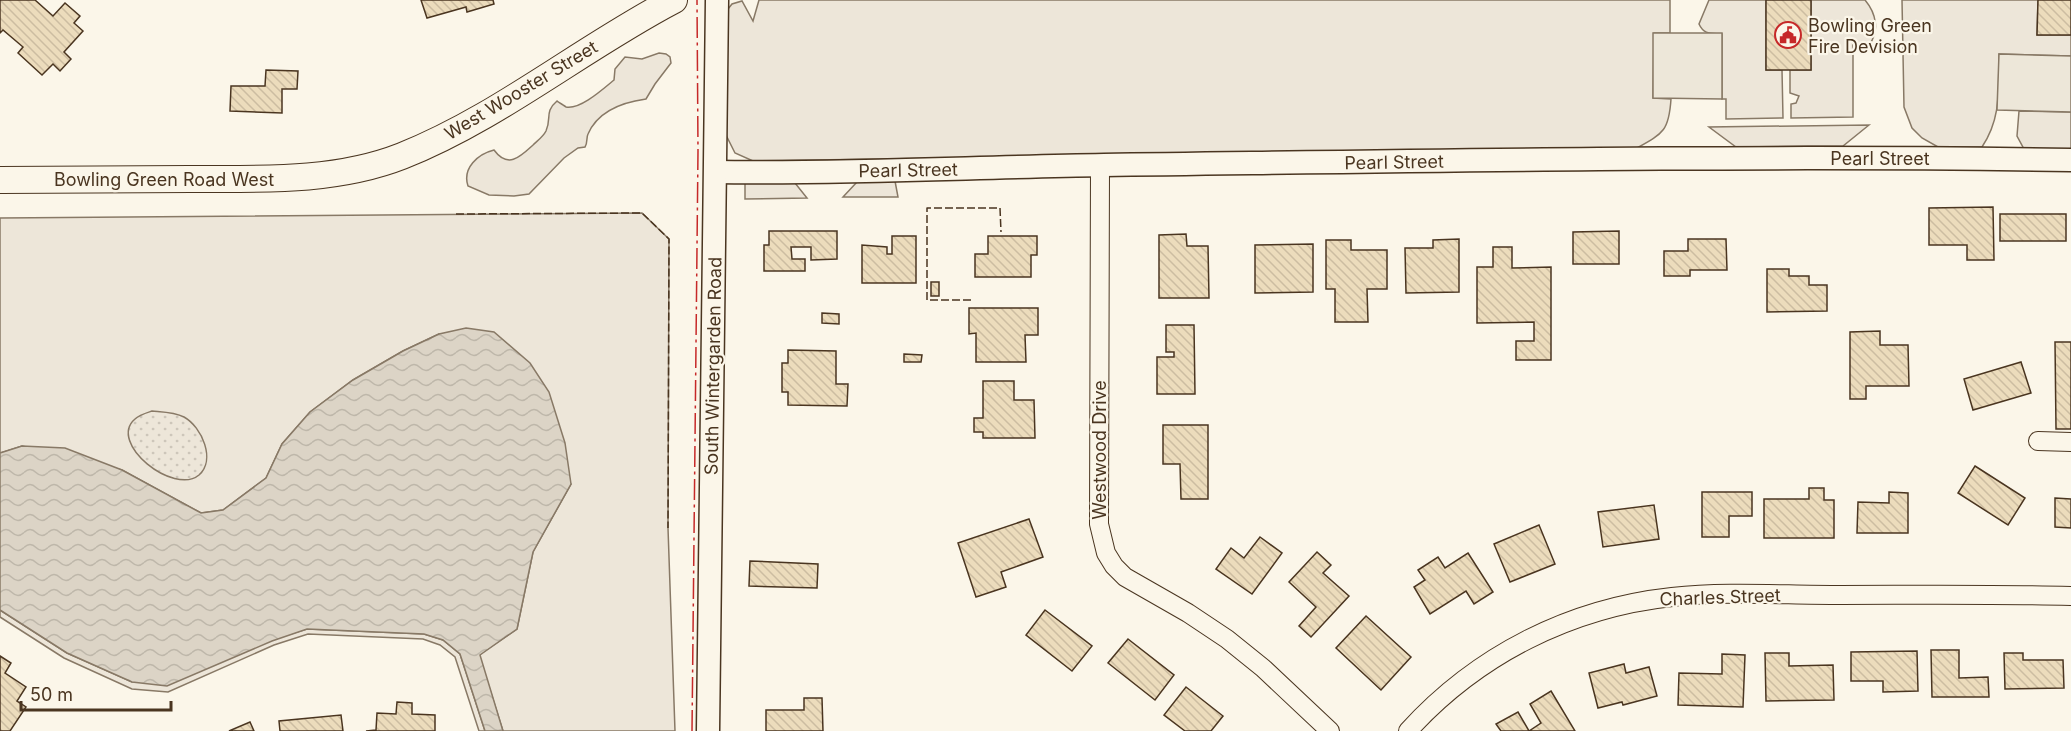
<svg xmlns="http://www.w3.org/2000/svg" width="2071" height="731" font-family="Inter,sans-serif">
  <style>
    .green { fill: #ede6d9; stroke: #887966; stroke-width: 1.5 }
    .park { fill: url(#park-dots); stroke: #887966; stroke-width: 1.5 }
    .parking { fill: #ede7d9; stroke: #887966; stroke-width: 1.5 }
    .water { fill: url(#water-waves); stroke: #887966; stroke-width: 1.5 }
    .building { fill: url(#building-back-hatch); stroke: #4a3520; stroke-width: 1.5 }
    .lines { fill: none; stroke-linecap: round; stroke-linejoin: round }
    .minor-casing { stroke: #4a3520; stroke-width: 20 }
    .tertiary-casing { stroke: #4a3520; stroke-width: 25 }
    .secondary-casing { stroke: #4a3520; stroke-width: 28 }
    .minor { stroke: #fbf6e9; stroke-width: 18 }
    .tertiary { stroke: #fbf6e9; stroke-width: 22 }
    .secondary { stroke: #fbf6e9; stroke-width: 26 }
    .fence { stroke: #4a3520; stroke-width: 1.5; stroke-dasharray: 8 3; stroke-linecap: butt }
    .power { stroke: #c62828; stroke-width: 1.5; stroke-dasharray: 21 4.5 3 4.5; stroke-linecap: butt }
    .labels { text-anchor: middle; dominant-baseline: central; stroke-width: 4.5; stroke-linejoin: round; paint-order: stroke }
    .poi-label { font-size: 18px; fill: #4a3520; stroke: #fbf6e9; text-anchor: start }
    .street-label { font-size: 18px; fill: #4a3520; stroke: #fbf6e9 }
  </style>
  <defs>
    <pattern id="park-dots" width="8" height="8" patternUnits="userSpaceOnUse" patternTransform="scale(1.5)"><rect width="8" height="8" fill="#ede6d9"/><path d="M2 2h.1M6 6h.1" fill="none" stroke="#cdc6ba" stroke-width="1.8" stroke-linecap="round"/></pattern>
    <pattern id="water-waves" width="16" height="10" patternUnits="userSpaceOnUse" patternTransform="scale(1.5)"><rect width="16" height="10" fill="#dcd4c6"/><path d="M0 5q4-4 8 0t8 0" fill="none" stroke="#beb7aa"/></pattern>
    <pattern id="building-back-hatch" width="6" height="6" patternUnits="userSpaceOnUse" patternTransform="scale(1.5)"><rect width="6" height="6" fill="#ecdcbc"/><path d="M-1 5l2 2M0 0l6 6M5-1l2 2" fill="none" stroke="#ccbda1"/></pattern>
  </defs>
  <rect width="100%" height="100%" fill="#fbf6e9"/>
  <g class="green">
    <path d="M759,0h911v33h-16l-1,65 18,1c-2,31 -7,34 -34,49l-884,13 -18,-8 -9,-18 2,-126 4,-5 10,-3 11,20z"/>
    <path d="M1709,0h57v70h16l1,48 -57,1v-20h-4v-65c-11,-1 -18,1 -23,-10z"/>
    <path d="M1811,0h54c11,13 15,31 4,45h-16v72l-62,1v-14l5,-1 3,-7 -9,-3v-23h21z"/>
    <path d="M1902,0h136l-1,35h34v21l-72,-2c-1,35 3,63 -17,93h-44l-16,-9 -10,-10 -8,-21z"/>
    <path d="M659,53l7,1 4,3 1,6 -16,21 -9,15c-22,3 -48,12 -58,35 -2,4 0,8 -3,13l-7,1 -14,10 -35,36 -15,2 -25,-1 -21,-9c-6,-18 10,-32 26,-36 14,19 26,7 39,-5 4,-4 10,-8 13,-14 6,-13 -2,-19 11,-30 1,1 8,5 9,6 14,3 37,-18 48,-27l1,-11 10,-12 17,2z"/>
    <path d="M2019,111l52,1v37h-47l-7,-13z"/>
    <path d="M1869,125l-26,21 -107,1 -27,-20z"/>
    <path d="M895,181l3,16h-55l14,-15z"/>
    <path d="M745,183h50l12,15 -62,1z"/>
    <path d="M642,213l27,26 -1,289 7,203h-172l-24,-76 38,-26 16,-77 38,-68 -132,-150 -36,17 -50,29 -43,32 -28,32 -16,34 -43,32 -22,3 -79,-43 -100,-24 -22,7v-235z"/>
    <path d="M0,610l67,43 65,29 175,-53 117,5 19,6 17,14 25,77h-6l-24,-74 -15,-12 -17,-6 -115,-5 -34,11 -106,47 -36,-3 -68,-31 -64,-41z"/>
  </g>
  <path class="park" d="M152,411c10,1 22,1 32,6 18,10 32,43 15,58 -25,21 -92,-32 -64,-56 4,-4 11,-6 17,-8z"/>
  <g class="parking">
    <path d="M1653,33h69v66l-69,-1z"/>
    <path d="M1999,54l72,2v56l-74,-2z"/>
  </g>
  <path class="water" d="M466,328l28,4 36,31 19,29 16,51 6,41 -38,68 -16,77 -37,26 23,76h-18l-25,-77 -17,-14 -19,-6 -117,-5 -35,12 -105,45 -35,-4 -65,-29 -67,-43v-157l22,-7 43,2 57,22 79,43 22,-3 43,-32 16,-34 28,-32 43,-32 50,-29 36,-17z"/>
  <g class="building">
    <path d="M0,0h35l18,16 12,-13 15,13 -6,7 9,8 -19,21 7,7 -11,12 -7,-7 -11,11 -24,-22 5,-6 -20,-17 -3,3z"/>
    <path d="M421,0h72l1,4 -27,8 -1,-5 -39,11z"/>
    <rect x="1766" y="0" width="45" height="70"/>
    <path d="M2038,0h33v35h-34z"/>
    <path d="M266,70l32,1 -1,18h-15v24l-52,-2 1,-25h34z"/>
    <path d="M1993,207l1,53h-27v-15h-38v-37z"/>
    <rect x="2000" y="214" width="66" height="27"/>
    <path d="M769,231h68v28l-26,1v-13h-20l1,12h13v12h-41v-26h5z"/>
    <path d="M1619,231v33h-46v-32z"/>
    <path d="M1186,234l1,12h21l1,52h-50v-63z"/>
    <path d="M892,236h24v47h-54v-38l25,2v7h5z"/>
    <path d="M988,236h49v19h-6v22h-56v-23h13z"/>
    <path d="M1459,239v53l-53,1 -1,-45h28v-8z"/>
    <path d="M1688,239h38l1,31h-37v6h-26v-25h24z"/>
    <path d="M1326,240h25v10h36v39h-20l1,33h-33v-33h-9z"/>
    <path d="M1313,244v48l-58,1v-48z"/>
    <path d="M1493,247h19v21l39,-1v93h-35v-19h18v-19l-57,1v-56h16z"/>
    <path d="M1767,269h22v7h20v9h18v26l-60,1z"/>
    <rect x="931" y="282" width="8" height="14"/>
    <path d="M969,308h69v27h-13l1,27h-50v-29l-7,1z"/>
    <path d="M822,313l17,1v10l-17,-1z"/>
    <path d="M1166,325h28l1,69h-38v-37h17v-5h-8z"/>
    <path d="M1880,331v14h28l1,41h-43v13h-16v-67z"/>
    <path d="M2055,342h16v87h-15z"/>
    <path d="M788,350l48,1v33h12l-1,22 -59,-1v-13h-6v-29h6z"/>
    <path d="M904,354l18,1 -1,7h-17z"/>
    <path d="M2021,362l10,31 -58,17 -9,-31z"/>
    <path d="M983,381h31v19h20l1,38h-52v-6h-9v-14h9z"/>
    <path d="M1163,425h45v74h-27l-1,-35h-17z"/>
    <path d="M1975,466l50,32 -17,27 -50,-32z"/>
    <path d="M1809,488h15v12h10v38h-70v-39h45z"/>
    <path d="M1702,492h50v24h-23v21h-27z"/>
    <path d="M1889,492l19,1v40h-51l1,-31 31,1z"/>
    <path d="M2055,498l16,1v29l-16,-1z"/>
    <path d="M1654,505l5,34 -56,8 -5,-35z"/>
    <path d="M1029,519l14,38 -42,15 5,15 -30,10 -18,-54z"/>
    <path d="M1539,525l16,39 -45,18 -16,-38z"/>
    <path d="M1260,537l22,16 -30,41 -36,-25 15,-21 13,10z"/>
    <path d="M1317,552l14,13 -8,8 26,23 -38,41 -12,-11 17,-19 -27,-25z"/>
    <path d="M1468,553l25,39 -19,12 -8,-13 -36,23 -16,-27 11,-7 -7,-10 20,-13 7,11z"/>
    <path d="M750,561l68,3 -1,24 -68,-2z"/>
    <path d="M1045,610l47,36 -20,25 -46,-36z"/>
    <path d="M1366,616l45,41 -30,33 -45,-42z"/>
    <path d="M1128,639l46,36 -19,25 -47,-37z"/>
    <path d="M1931,650h28v28l29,-1 1,20h-57z"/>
    <path d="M1917,651l1,40 -35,1v-11h-32v-29z"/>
    <path d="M1765,653h24v13l44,-1 1,35 -68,1z"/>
    <path d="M2004,653h19v7h40l1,28 -59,1z"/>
    <path d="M1722,654l23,1 -2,52 -65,-2 1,-32 43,1z"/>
    <path d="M0,656l11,7 -6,10 21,14 -9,14 9,6 -16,24h-10z"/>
    <path d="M1624,664l2,9 23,-6 8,29 -34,9 -1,-3 -24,6 -9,-35z"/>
    <path d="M1186,687l37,29 -12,15h-26l-21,-16z"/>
    <path d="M1551,691l24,40h-74l-5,-7 22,-12 11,19 12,-8 -11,-19z"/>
    <path d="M804,698h18l1,33h-57v-21h38z"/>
    <path d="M397,702l15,1v11l23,1v16h-69l10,-1 1,-17 19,1z"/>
    <path d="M341,715l2,16h-63l-1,-10z"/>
    <path d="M250,722l4,9h-25z"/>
  </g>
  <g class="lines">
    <defs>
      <g id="minor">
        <path d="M1100,165l-1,359 7,29 8,13 11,11 63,36 39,26 36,29 67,63"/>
        <path d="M2038,441l33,1"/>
        <path d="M1408,731c69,-76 162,-123 264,-134 54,-6 109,-2 163,-2 79,0 157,-1 236,1"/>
      </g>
      <g id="tertiary">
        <path d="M716,172c130,2 259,-5 388,-7 322,-4 645,-10 967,-5"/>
        <path d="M708,731l9,-731"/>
      </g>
      <path id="secondary" d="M0,180c64,0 127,-1 191,-1 70,0 145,3 211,-23 96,-38 180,-108 272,-156"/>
    </defs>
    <use href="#minor" class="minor-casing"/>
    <use href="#tertiary" class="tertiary-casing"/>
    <use href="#secondary" class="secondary-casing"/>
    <use href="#minor" class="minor"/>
    <use href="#tertiary" class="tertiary"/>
    <use href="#secondary" class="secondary"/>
    <g class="fence">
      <path d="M456,214l186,-1 27,26 -1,289"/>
      <path d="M971,300h-44v-92h73l1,24"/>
    </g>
    <path class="power" d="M692,731l6,-580 -1,-151"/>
  </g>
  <defs>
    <symbol id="civic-ring" viewBox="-11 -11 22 22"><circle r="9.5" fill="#fbf6e9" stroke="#c62828" stroke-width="1.5"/><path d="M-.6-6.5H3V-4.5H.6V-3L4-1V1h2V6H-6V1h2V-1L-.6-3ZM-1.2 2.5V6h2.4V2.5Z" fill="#c62828"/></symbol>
  </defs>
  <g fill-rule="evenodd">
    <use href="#civic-ring" x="1773" y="20" width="30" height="30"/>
  </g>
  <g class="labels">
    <g class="poi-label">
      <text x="1808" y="25">Bowling Green<tspan x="1808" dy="21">Fire Devision</tspan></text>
    </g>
    <g class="street-label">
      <text transform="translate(521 90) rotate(-31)">West Wooster Street</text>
      <text x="1880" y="158">Pearl Street</text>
      <text transform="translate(1394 162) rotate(-1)">Pearl Street</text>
      <text transform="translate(908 170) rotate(-1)">Pearl Street</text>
      <text x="164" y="179">Bowling Green Road West</text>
      <text transform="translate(713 366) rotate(-89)">South Wintergarden Road</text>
      <text transform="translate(1099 450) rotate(-90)">Westwood Drive</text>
      <text transform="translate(1720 597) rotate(-2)">Charles Street</text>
    </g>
  </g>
  <path d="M21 701v9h150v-9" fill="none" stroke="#4a3520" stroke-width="3"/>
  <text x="30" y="701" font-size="18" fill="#4a3520" stroke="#fbf6e9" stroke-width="4.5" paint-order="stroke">50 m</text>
</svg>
